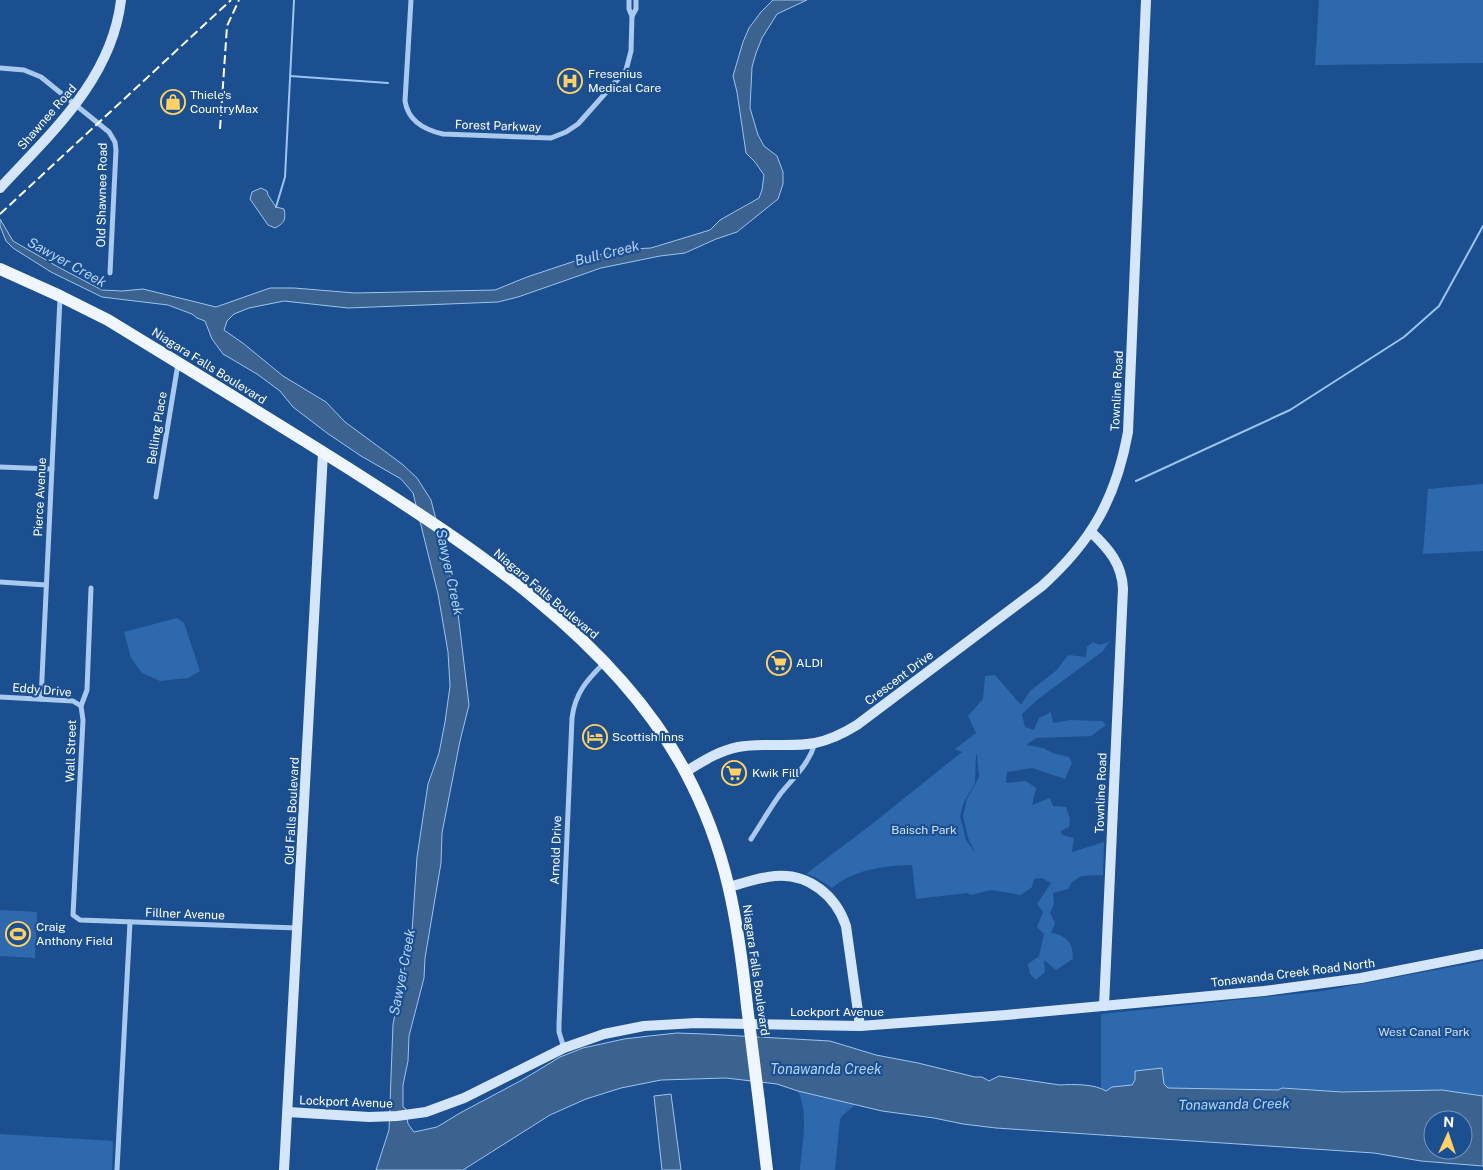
<svg xmlns="http://www.w3.org/2000/svg" width="1483" height="1170" font-family="'Public Sans',sans-serif">
  <style>
    .green { fill: #2e69ad; fill-rule: evenodd }
    .water { fill: #3c6290; stroke: #9cc4f0; fill-rule: evenodd }
    .lines { fill: none; stroke-linecap: round; stroke-linejoin: round }
    .stream { stroke: #9cc4f0; stroke-width: 2 }
    .street { stroke: #a9c9ee; stroke-width: 5 }
    .secondary { stroke: #d6e6fa; stroke-width: 10 }
    .primary { stroke: #f0f6ff; stroke-width: 12 }
    .rail { stroke: #fff; stroke-width: 2; stroke-dasharray: 9 4; stroke-linecap: butt }
    .primary-bridge { stroke: #f0f6ff; stroke-width: 12 }
    .labels { text-anchor: middle; dominant-baseline: central; stroke-width: 4.5; stroke-linejoin: round; paint-order: stroke }
    .poi-label { font-size: 12px; fill: #fff; stroke: #1b4f8f; text-anchor: start }
    .street-label { font-size: 12px; fill: #fff; stroke: #1b4f8f }
    .park-label { font-size: 12px; fill: #cfe3fa; stroke: #1b4f8f }
    .water-label { font-size: 14px; font-style: italic; fill: #b5d3f5; stroke: #1b4f8f }
  </style>
  <rect width="100%" height="100%" fill="#1b4f8f"/>
  <g class="green">
    <path d="M1319,0h164v63l-168,2z"/>
    <path d="M1483,484v67l-60,3 5,-65z"/>
    <path d="M177,618l7,5 16,48 -12,7 -28,3 -18,-8 -11,-15 -7,-26z"/>
    <path d="M1110,641l-7,10 -66,49 -15,14 3,13 9,3 5,-12 12,-6 2,11 17,-3 32,1 4,4 -15,11 -55,2 -10,7 17,3 10,5 16,4 3,6 -7,16 -33,-11 -25,4 -1,11 20,-2 10,7 -4,17 18,-7 3,8 13,1 4,12 -1,8 -8,4 1,4 12,3 -2,14 32,-10 -1,33 -22,1 -9,6 -4,7 -15,4 1,11 -4,9 5,10 -4,10c16,2 22,10 22,26l-17,11 -12,-10 1,12 -9,8 -6,-6 -2,-10 11,-8 5,-22 -7,-7 6,-15 -6,-8 14,-21 -9,-5 -8,1 -2,8 -11,8 -30,-5 -20,5 -4,-2 -51,6 -4,-34c-29,1 -57,4 -80,23l-17,-11 -9,-3 66,-50 90,-72 -7,-3 21,-16 -8,-17 15,-17 2,-23 10,-1 26,30 9,-14 27,-21 11,-15 18,2 1,-10 6,-5 7,3zM976,755h1l2,22 -12,22 -4,17 5,22 7,14 -9,-12 -6,-24 4,-14 11,-19z"/>
    <path d="M0,910l37,2 -2,46 -35,-2z"/>
    <path d="M1483,961v135l-41,-6 -100,2 -60,-4 -4,2 -110,-2 -4,-4 -2,-16 -27,12 -3,5 -17,3 -9,4 -5,-4v-74l222,-23z"/>
    <path d="M798,1091l57,14 -11,9 -4,5 -5,51h-35c2,-26 9,-55 -2,-79z"/>
    <path d="M0,1134l113,7 -1,29h-112z"/>
  </g>
  <g class="water">
    <path d="M773,0h34l-30,14 -15,24 -6,15 -4,14 -2,41 8,27 6,11 13,10 6,16v12l-5,15 -41,33 -21,7 -31,14 -25,3 -59,12 -83,29 -20,5 -150,6 -64,-7 -35,7 -15,6 -7,7 -3,9 20,14 39,32 43,26 19,20 57,42 15,14 14,22 16,62 11,51 11,92 -9,36 -18,92 -1,30 -16,95 -1,20 -15,58 -1,25 -5,24v22l3,2 2,15 6,8 23,-5 23,-14 62,-33 38,-23 23,-9 41,-9 25,-3 28,-3 28,1 125,7 46,14 42,8 57,14h7l7,4 10,-5 61,9c14,-1 35,-1 46,6l6,-4 20,-2 3,-5v-9l27,-3 2,16 4,4 110,2 4,-2 60,4 100,-2 41,6v70l-62,-5 -47,-8 -378,-25 -33,-4 -29,-6 -52,-7 -84,-20 -21,-7 -51,-6 -65,2 -40,8 -35,11 -36,16 -87,55h-87l13,-40 4,-106 19,-92 5,-75 11,-73 11,-31 6,-31 5,-36 -2,-34 -10,-58 -25,-101 -12,-14 -40,-23 -34,-23 -34,-26 -13,-16 -23,-17 -34,-20 -11,-15 -7,-18 -8,-3 -5,-4 -24,-9 -66,-8 -51,-25 -38,-24 -7,-7 -6,-15v-7l13,22 47,27 42,22 20,1 21,-2 73,18 54,-19h24l61,5 140,-3 32,-13 60,-20 46,-8 18,-1 59,-18 10,-10 39,-22 3,-8 2,-15 -9,-13 -9,-9 -9,-61 -4,-16 10,-34 6,-14 12,-16zM1433,1120h30v30h-30z"/>
    <path d="M261,188l6,3 1,4 8,12 8,2c2,10 1,14 -9,19l-7,-3 -18,-26 2,-7z"/>
    <path d="M671,1094l10,76h-19l-8,-74z"/>
  </g>
  <g class="lines">
    <g class="stream">
      <path d="M290,76l98,7"/>
      <path d="M276,207l9,-30 9,-177"/>
      <path d="M1136,481l154,-71 114,-73 35,-31 44,-80"/>
    </g>
    <g class="street">
      <path d="M411,0l-6,101c3,20 20,29 38,33l108,4 15,-6 12,-8 48,-54 5,-19 1,-35 4,-7v-9"/>
      <path d="M629,0v9l3,7"/>
      <path d="M0,68l24,2 17,7 68,55 6,10 1,8 -6,123"/>
      <path d="M0,467l52,2"/>
      <path d="M156,497l22,-133"/>
      <path d="M0,582l46,3"/>
      <path d="M91,588l-4,102 -6,16 2,14 -10,195 7,5 218,8"/>
      <path d="M0,697l73,4 8,5"/>
      <path d="M41,699l19,-401"/>
      <path d="M751,839c10,-15 19,-31 30,-46 13,-16 28,-29 34,-50"/>
      <path d="M564,1048l-5,-16v-8l13,-306c3,-25 15,-38 32,-55"/>
      <path d="M117,1170l13,-248"/>
    </g>
    <g class="secondary">
      <path d="M0,188c51,-55 112,-109 121,-188"/>
      <path d="M1091,532c18,17 31,32 32,57l-19,417"/>
      <path d="M685,772c17,-10 33,-21 53,-25 25,-5 51,1 77,-4 15,-3 29,-10 42,-18l185,-139c50,-45 74,-88 86,-154l18,-432"/>
      <path d="M729,887c15,-4 31,-10 46,-11 34,-3 61,20 71,50l14,100"/>
      <path d="M288,1112l81,5 28,-1 29,-4 38,-14 100,-50 40,-14 40,-8 52,-3 164,3 146,-11 258,-24 97,-13 122,-24"/>
      <path d="M284,1170l39,-717"/>
    </g>
    <g class="primary">
      <path d="M0,269l60,27 48,24c80,49 161,98 240,148 124,79 268,172 338,305 41,77 52,148 61,233"/>
      <path d="M759,1102l8,68"/>
    </g>
    <g class="rail">
      <path d="M220,129l7,-103 12,-26"/>
      <path d="M0,214l231,-214"/>
    </g>
    <path class="primary-bridge" d="M747,1006l12,96"/>
  </g>
  <defs>
    <symbol id="hospital-ring" viewBox="-11 -11 22 22"><circle r="9.5" fill="#1b4f8f" stroke="#ffd166" stroke-width="1.5"/><path d="M-5-5h3v3.5h4V-5h3V5h-3V1.5h-4V5h-3Z" fill="#ffd166"/></symbol>
    <symbol id="shop-ring" viewBox="-11 -11 22 22"><circle r="9.5" fill="#1b4f8f" stroke="#ffd166" stroke-width="1.5"/><path d="M-5-2.5h2.3a2.7 3.5 0 0 1 5.4 0H5L5.5 6h-11ZM-1.5-2.5h3a1.5 2.3 0 0 0-3 0Z" fill="#ffd166"/></symbol>
    <symbol id="supermarket-ring" viewBox="-11 -11 22 22"><circle r="9.5" fill="#1b4f8f" stroke="#ffd166" stroke-width="1.5"/><path d="M-6-5.5h2.5l.6 2H6L4.5 2H-2.5L-4.4-4H-6ZM-1.5 3.2a1.3 1.3 0 1 0 .1 0ZM3 3.2a1.3 1.3 0 1 0 .1 0Z" fill="#ffd166"/></symbol>
    <symbol id="hotel-ring" viewBox="-11 -11 22 22"><circle r="9.5" fill="#1b4f8f" stroke="#ffd166" stroke-width="1.5"/><path d="M-6-4.5h1.5V1H6V5H4.5V3h-9V5H-6ZM-4 0a1.8 1.8 0 1 1 3.6 0ZM.5 0V-2.5h3Q6-2.5 6 0Z" fill="#ffd166"/></symbol>
    <symbol id="stadium-ring" viewBox="-11 -11 22 22"><circle r="9.5" fill="#1b4f8f" stroke="#ffd166" stroke-width="1.5"/><path d="M0-5a6.5 5 0 1 0 0 10a6.5 5 0 1 0 0-10ZM-3.5-1.8h7v3.6h-7Z" fill="#ffd166"/></symbol>
  </defs>
  <g fill-rule="evenodd">
    <use href="#hospital-ring" x="556" y="67" width="28" height="28"/>
    <use href="#shop-ring" x="159" y="88" width="28" height="28"/>
    <use href="#supermarket-ring" x="765" y="649" width="28" height="28"/>
    <use href="#hotel-ring" x="581" y="723" width="28" height="28"/>
    <use href="#supermarket-ring" x="720" y="759" width="28" height="28"/>
    <use href="#stadium-ring" x="4" y="920" width="28" height="28"/>
  </g>
  <g class="labels">
    <g class="poi-label">
      <text x="588" y="74">Fresenius<tspan x="588" dy="14">Medical Care</tspan></text>
      <text x="190" y="95">Thiele's<tspan x="190" dy="14">CountryMax</tspan></text>
      <text x="796" y="663">ALDI</text>
      <text x="612" y="737">Scottish Inns</text>
      <text x="752" y="773">Kwik Fill</text>
      <text x="36" y="927">Craig<tspan x="36" dy="14">Anthony Field</tspan></text>
    </g>
    <g class="street-label">
      <text transform="translate(47 117) rotate(-49)">Shawnee Road</text>
      <text transform="translate(498 126) rotate(2)">Forest Parkway</text>
      <text transform="translate(102 195) rotate(-89)">Old Shawnee Road</text>
      <text transform="translate(209 366) rotate(32)">Niagara Falls Boulevard</text>
      <text transform="translate(1117 391) rotate(-87)">Townline Road</text>
      <text transform="translate(157 428) rotate(-81)">Belling Place</text>
      <text transform="translate(40 497) rotate(-87)">Pierce Avenue</text>
      <text transform="translate(546 594) rotate(40)">Niagara Falls Boulevard</text>
      <text transform="translate(899 678) rotate(-37)">Crescent Drive</text>
      <text transform="translate(42 690) rotate(5)">Eddy Drive</text>
      <text transform="translate(71 751) rotate(-88)">Wall Street</text>
      <text transform="translate(1101 793) rotate(-88)">Townline Road</text>
      <text transform="translate(292 811) rotate(-87)">Old Falls Boulevard</text>
      <text transform="translate(556 850) rotate(-88)">Arnold Drive</text>
      <text transform="translate(185 914) rotate(2)">Fillner Avenue</text>
      <text transform="translate(756 970) rotate(82)">Niagara Falls Boulevard</text>
      <text transform="translate(1293 973) rotate(-7)">Tonawanda Creek Road North</text>
      <text x="837" y="1012">Lockport Avenue</text>
      <text transform="translate(346 1102) rotate(2)">Lockport Avenue</text>
    </g>
    <g class="park-label">
      <text x="924" y="830">Baisch Park</text>
      <text x="1424" y="1032">West Canal Park</text>
    </g>
    <g class="water-label">
      <text transform="translate(607 253) rotate(-14)">Bull Creek</text>
      <text transform="translate(67 262) rotate(29)">Sawyer Creek</text>
      <text transform="translate(450 572) rotate(78)">Sawyer Creek</text>
      <text transform="translate(402 972) rotate(-79)">Sawyer Creek</text>
      <text x="826" y="1069">Tonawanda Creek</text>
      <text transform="translate(1234 1104) rotate(-1)">Tonawanda Creek</text>
    </g>
  </g>
  <g transform="translate(1448 1135) rotate(3)"><circle r="24" fill="#1b4f8f" stroke="#7695bc"/>
  <path d="M0-4L9 19L0 12L-9 19Z" fill="#ffd166"/>
  <text y="-8" font-size="14" font-weight="bold" text-anchor="middle" fill="#ffffff">N</text>
  </g>
</svg>
